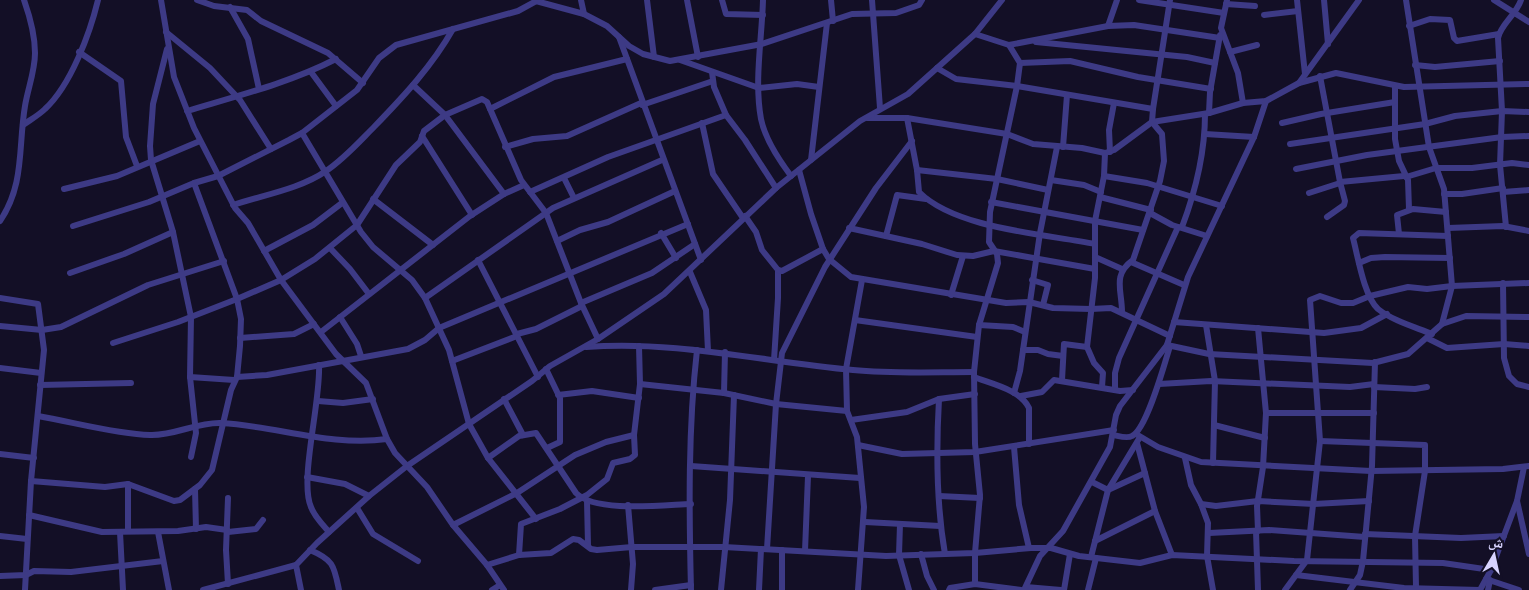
<svg xmlns="http://www.w3.org/2000/svg" width="1529" height="590" font-family="'Golos Text','Noto Naskh Arabic',sans-serif">
  <style>
    .lines { fill: none; stroke-linecap: round; stroke-linejoin: round }
    .street { stroke: #3d3a85; stroke-width: 6 }
  </style>
  <rect width="100%" height="100%" fill="#130f26"/>
  <g class="lines">
    <g class="street">
      <path d="M161,0l13,77 20,51 41,80 13,15 33,57 55,74 30,29 21,56 8,14 32,34 26,38 34,40 17,25"/>
      <path d="M197,0l17,6 33,4 14,11 67,32 35,30"/>
      <path d="M581,0l3,14"/>
      <path d="M647,0l7,57"/>
      <path d="M687,0l11,57"/>
      <path d="M722,0l4,14 37,1"/>
      <path d="M763,0c-1,38 -9,81 -2,119 4,20 18,41 30,57"/>
      <path d="M831,0l2,21"/>
      <path d="M872,0l8,108"/>
      <path d="M1139,0l85,13"/>
      <path d="M1227,0l-6,28 17,45 5,30"/>
      <path d="M1297,0l8,74"/>
      <path d="M1324,0l4,44"/>
      <path d="M1494,0l35,22"/>
      <path d="M536,1l48,13 23,12 22,20 14,8 27,7 92,-17 90,-30 44,-1 23,-8 3,-5"/>
      <path d="M1226,4l29,2"/>
      <path d="M230,7l18,32 11,50"/>
      <path d="M1264,15l34,-4"/>
      <path d="M1108,26l9,-26"/>
      <path d="M1409,26l21,-7 20,1 4,18 3,3 42,-7"/>
      <path d="M166,32l44,36 30,32 31,49"/>
      <path d="M619,37l82,223"/>
      <path d="M1036,42l151,15 28,6"/>
      <path d="M1009,45l99,-19 26,-1 86,13"/>
      <path d="M167,49l-14,55 -3,42 1,14 22,72 18,85 -1,60 6,56 -5,24"/>
      <path d="M79,52l42,29 5,56 11,29"/>
      <path d="M1230,52l27,-7"/>
      <path d="M680,60l79,28 38,-4 22,3"/>
      <path d="M1020,63l50,-2 68,16 73,12"/>
      <path d="M1415,65l20,2 65,-6"/>
      <path d="M937,68l19,11 61,7 136,23"/>
      <path d="M311,72l25,34"/>
      <path d="M712,72l2,15 12,28 19,25 31,48"/>
      <path d="M1320,76l20,106 5,19 -1,4 -17,12"/>
      <path d="M1299,83l37,-10 68,14 125,-3"/>
      <path d="M413,85l32,30 59,79"/>
      <path d="M1395,86v53l4,22 9,19 1,29"/>
      <path d="M642,105l71,-24"/>
      <path d="M490,109l64,-32 73,-18"/>
      <path d="M187,111c50,-15 102,-28 149,-52"/>
      <path d="M1209,113l1,-21 10,-57"/>
      <path d="M867,118h40l100,16 26,10 49,4 23,5 9,-3 38,-28 57,-9 34,-10 23,-2 33,-18 60,-83"/>
      <path d="M907,118l10,52 2,22c37,37 126,42 176,52"/>
      <path d="M702,123l11,51 30,44"/>
      <path d="M1282,123l39,-9 74,-12"/>
      <path d="M23,125c7,-5 16,-10 22,-16 26,-24 45,-76 53,-109"/>
      <path d="M302,133l59,99 12,15 39,33 13,18 24,52 20,74 19,34 48,61"/>
      <path d="M1205,134l49,3"/>
      <path d="M422,136l50,79"/>
      <path d="M1290,144l135,-20 30,-8 47,-5 27,1"/>
      <path d="M505,147l28,-8 34,-3 74,-33"/>
      <path d="M1063,147l4,-52"/>
      <path d="M1110,152l-1,-22 5,-27"/>
      <path d="M811,160l16,-137"/>
      <path d="M1296,169l71,-14 135,-18 27,-1"/>
      <path d="M799,170l12,44 12,35 6,10 22,18 155,26 23,-1 24,6 38,1 20,-1 59,28"/>
      <path d="M917,170l80,9 51,11"/>
      <path d="M1104,176l43,7 75,23"/>
      <path d="M1406,177l30,-9h36l40,-5 17,2"/>
      <path d="M564,178l10,20"/>
      <path d="M1051,180l33,5 17,7"/>
      <path d="M1340,182l64,-6"/>
      <path d="M64,189l53,-13 83,-35"/>
      <path d="M530,192l78,-35 118,-42"/>
      <path d="M1503,192l26,-2"/>
      <path d="M1309,193l31,-10"/>
      <path d="M1444,194h18l41,-6"/>
      <path d="M1100,197l51,13"/>
      <path d="M373,199l60,46"/>
      <path d="M991,202l152,28"/>
      <path d="M233,205c30,-10 67,-16 93,-34 18,-12 33,-29 48,-44 30,-31 58,-61 79,-98"/>
      <path d="M1150,213l22,12 35,11"/>
      <path d="M745,216l11,16 6,18 16,20v28l-4,62"/>
      <path d="M0,221c25,-37 18,-74 25,-115 3,-18 10,-35 10,-53 0,-18 -5,-36 -11,-53"/>
      <path d="M73,226l76,-24 45,-19 24,-7 71,-36 13,-7 55,-43 22,-32 17,-13 122,-34 20,-11"/>
      <path d="M1182,227c14,-37 23,-73 23,-113"/>
      <path d="M1506,227l-6,-62 2,-54 -4,-73c3,-14 18,-23 23,-38"/>
      <path d="M849,228l73,16 35,11 16,1 21,-5 101,18"/>
      <path d="M1448,228l55,-2 26,5"/>
      <path d="M661,233l15,25"/>
      <path d="M1399,234l-2,-19 16,-6 33,3"/>
      <path d="M886,236l11,-41 29,4"/>
      <path d="M557,241l23,-11 28,-8 67,-31"/>
      <path d="M330,248l20,21 19,25"/>
      <path d="M264,251l49,-26 29,-22"/>
      <path d="M1095,257l27,12"/>
      <path d="M478,260l60,117"/>
      <path d="M1131,262l53,23"/>
      <path d="M1359,263l12,-5 14,-1 65,1"/>
      <path d="M778,270l4,1 41,-22"/>
      <path d="M690,272l16,38 2,41"/>
      <path d="M70,273l54,-19 49,-22"/>
      <path d="M1032,280l16,5 -5,20"/>
      <path d="M1503,283l1,75 5,18 8,8 12,3"/>
      <path d="M951,295l12,-39"/>
      <path d="M0,298l38,6 6,46 -13,131 -6,109"/>
      <path d="M425,298l128,-90 109,-48"/>
      <path d="M581,303l71,-30 43,-29"/>
      <path d="M1122,312c0,-22 -10,-37 11,-52l27,-79 4,-20 -2,-27 -10,-12 1,-13 17,-109"/>
      <path d="M340,317l17,27 4,12"/>
      <path d="M855,320l122,17"/>
      <path d="M1174,322l150,11 37,-5 26,-14"/>
      <path d="M1442,324l24,-8 63,1"/>
      <path d="M979,325l34,2 12,5"/>
      <path d="M1206,325l9,56 -2,82"/>
      <path d="M0,326l42,4 19,-3 87,-42 76,-24"/>
      <path d="M321,332l149,-116 34,-22 20,-9"/>
      <path d="M517,334l19,-5 46,-23"/>
      <path d="M1432,334c-17,-7 -39,-13 -54,-25 -14,-13 -20,-52 -25,-71l6,-5 89,3"/>
      <path d="M240,338l54,-4 20,-10"/>
      <path d="M1427,338l20,10 57,-4 25,2"/>
      <path d="M113,343l65,-21 59,-23 44,-19 34,-21 42,-34 39,-60 24,-23 4,-11 21,-16 37,-16 5,3 34,78 25,33 35,90 17,36"/>
      <path d="M1167,345l42,9 164,9 35,-9 34,-30 10,-38 -8,-97 -15,-42 -23,-147"/>
      <path d="M586,347c90,-7 178,15 267,23 40,4 81,2 121,2"/>
      <path d="M1023,350h15l10,4 15,2"/>
      <path d="M452,361l65,-25"/>
      <path d="M319,365c2,36 -20,115 -8,142 3,9 12,18 18,25"/>
      <path d="M0,368l41,5"/>
      <path d="M546,369l14,29v44l-13,6"/>
      <path d="M190,377l44,3"/>
      <path d="M237,377l30,-2 141,-26 17,-9 14,-12 249,-104"/>
      <path d="M974,377c18,7 47,13 55,31v36"/>
      <path d="M1062,380l2,-36 23,3"/>
      <path d="M640,384l84,9 52,11 71,7"/>
      <path d="M1159,384l52,-3 139,6 24,-3"/>
      <path d="M40,385l91,-2"/>
      <path d="M1102,387l1,-14 -9,-10 -7,-16 8,-69v-57l9,-45 1,-23"/>
      <path d="M1374,387l41,2 12,-2"/>
      <path d="M1115,390v-17l4,-15 59,-131"/>
      <path d="M724,393l1,-41"/>
      <path d="M1014,393l6,-22 20,-138 17,-86"/>
      <path d="M558,395l34,-4 47,7"/>
      <path d="M1021,396l21,-4 12,-12 66,11 13,-1"/>
      <path d="M504,399l19,36"/>
      <path d="M939,399c-3,52 -3,103 6,155"/>
      <path d="M318,401l25,2 30,-4"/>
      <path d="M1266,413h108"/>
      <path d="M38,416c35,6 78,18 112,19 24,1 47,-13 71,-12 55,3 111,24 166,16"/>
      <path d="M851,420l56,-8 32,-13 36,-5"/>
      <path d="M1214,425l51,13"/>
      <path d="M1136,434l22,13 43,15 170,9 132,-2 26,-3"/>
      <path d="M1113,435c6,1 14,4 19,1 15,-7 33,-74 38,-90"/>
      <path d="M1320,441l105,4v26l-10,65 1,51"/>
      <path d="M1137,443l18,68 17,44"/>
      <path d="M858,445l44,9 73,-2 139,-22"/>
      <path d="M1014,447l5,58 10,43"/>
      <path d="M0,454l34,4"/>
      <path d="M488,458l31,-22 17,-3 40,60c19,20 87,12 115,11"/>
      <path d="M1185,458l6,27 10,19 7,19 -1,33 6,34"/>
      <path d="M691,466l169,12"/>
      <path d="M1524,467l-7,34 12,53"/>
      <path d="M307,477l38,7 24,12"/>
      <path d="M31,481l74,6 23,-3 46,17 6,-1 20,-15 12,-15 19,-80 6,-13 3,-31 1,-27 -4,-20 -43,-116"/>
      <path d="M1092,482l16,8 37,-17"/>
      <path d="M128,484v47"/>
      <path d="M195,489l1,40"/>
      <path d="M939,496l41,2"/>
      <path d="M587,501l1,44"/>
      <path d="M1201,504l15,2 42,-5 56,3 55,-3"/>
      <path d="M628,505l5,59 -2,26"/>
      <path d="M357,508l16,26 45,27"/>
      <path d="M29,515l73,17 76,-1 28,-4 21,3"/>
      <path d="M865,522l75,4"/>
      <path d="M900,524l-1,31 10,35"/>
      <path d="M453,525l64,-32 58,-38 31,-13 28,-7"/>
      <path d="M1256,531l2,59"/>
      <path d="M1258,531l-1,-25 6,-39 3,-54 -8,-85"/>
      <path d="M120,532l3,58"/>
      <path d="M158,532l11,58"/>
      <path d="M228,532l28,-3 7,-9"/>
      <path d="M1209,533l60,-3 96,7"/>
      <path d="M1365,534l96,4 43,-2"/>
      <path d="M0,536l27,3"/>
      <path d="M1095,541l60,-30"/>
      <path d="M767,549l9,-145 6,-51 43,-86 51,-79 36,-47"/>
      <path d="M310,550c24,10 24,16 29,40"/>
      <path d="M805,551l3,-75"/>
      <path d="M921,554l6,22 7,14"/>
      <path d="M519,555l2,-31 39,-15 27,-14 20,-16 6,-16 17,-4 5,-4 -1,-20 6,-51 -1,-38"/>
      <path d="M1091,557l17,-67 32,-53"/>
      <path d="M296,565l5,25"/>
      <path d="M487,565l32,-10 32,-2 22,-14 6,1 12,9 6,1 35,-3h92l162,9 89,-3 56,-5h20l28,8 61,7 32,-8 122,6 149,2 48,7"/>
      <path d="M1296,575l108,13 76,2"/>
      <path d="M0,576l26,-1 8,-4 37,1 92,-11"/>
      <path d="M1486,579l33,11"/>
      <path d="M228,584l-2,-34 2,-52"/>
      <path d="M975,584v-31l5,-58 -5,-51 -1,-72 5,-47 19,-62 -1,-9 -8,-12 1,-30 27,-126 3,-23 -11,-18 -34,-11"/>
      <path d="M1026,587l35,3"/>
      <path d="M203,590l93,-25 21,-22 52,-47 38,-30 125,-85 18,-15 48,-27 66,-45 112,-106 84,-67 48,-27 67,-60 27,-34"/>
      <path d="M492,590l8,-5"/>
      <path d="M655,590l36,-5"/>
      <path d="M691,590c-2,-80 -3,-161 6,-240"/>
      <path d="M721,590l9,-90 4,-105"/>
      <path d="M759,590l2,-41"/>
      <path d="M782,590v-40"/>
      <path d="M858,590l6,-83 -7,-70 -10,-26 -1,-42 16,-89"/>
      <path d="M949,590l1,-2 25,-4 46,6"/>
      <path d="M1024,590l16,-34 23,-25 47,-84 6,-32 4,-9 47,-61 21,-68 66,-140 12,-36"/>
      <path d="M1064,590l6,-36"/>
      <path d="M1088,590l8,-32"/>
      <path d="M1285,590l22,-30 13,-119 -10,-141 10,-4 21,7h12l17,-7 38,-9 19,2 25,-3 77,-3"/>
      <path d="M1350,590l10,-15 3,-14 9,-95 3,-104"/>
      <path d="M1480,590l11,-20 26,-69"/>
      <path d="M1488,590l2,-10"/>
    </g>
  </g>
  <g transform="translate(1494 555) rotate(9)" stroke="#130f26" stroke-width="4" paint-order="stroke">
  <path d="M0-4L9 19L0 12L-9 19Z" fill="#d9d4ff"/>
  <text y="-8" font-size="14" font-weight="bold" text-anchor="middle" fill="#d9d4ff">ش</text>
  </g>
</svg>
